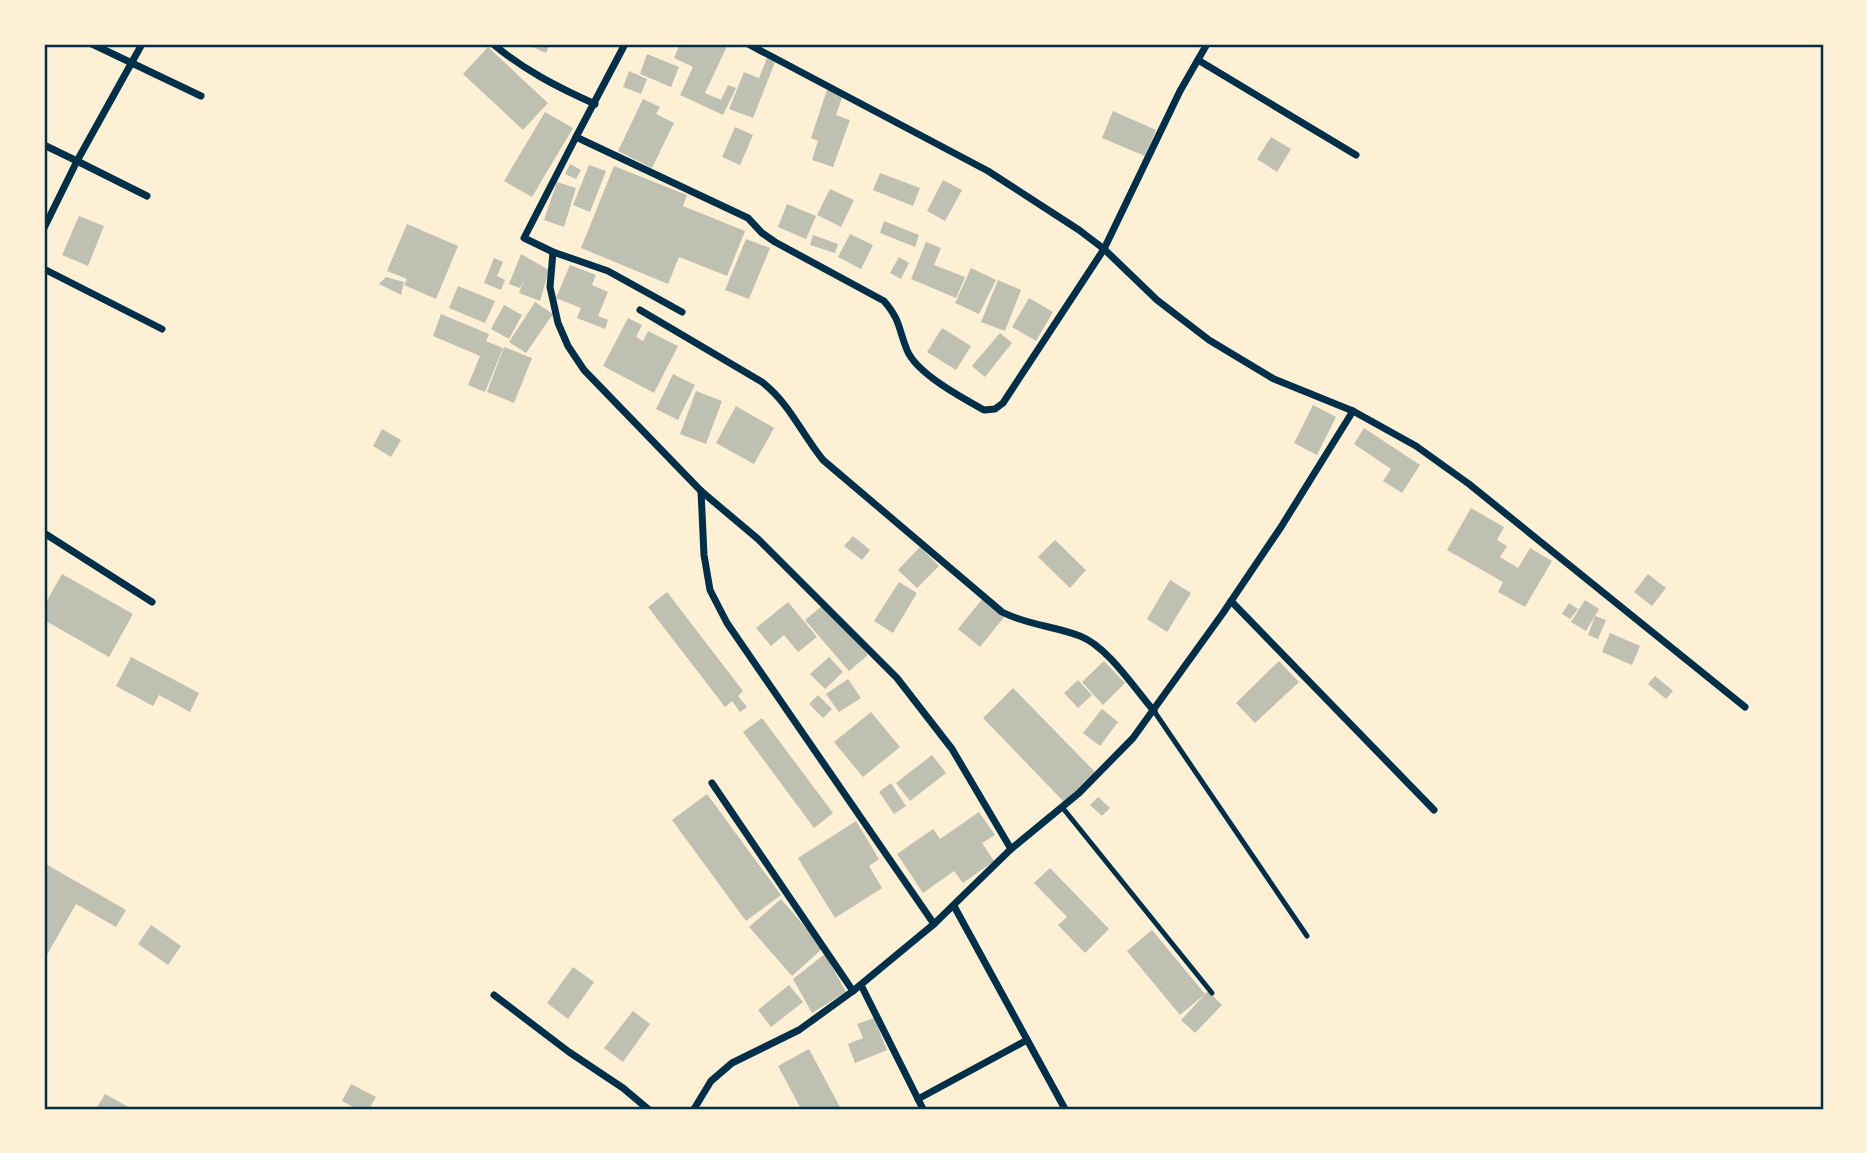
<svg xmlns="http://www.w3.org/2000/svg" width="1867" height="1153" font-family="Arial,sans-serif">
  <style>
    .building { fill: #bec0b2 }
    .lines { fill: none; stroke-linecap: round; stroke-linejoin: round }
    .service { stroke: #003049; stroke-width: 5 }
    .minor { stroke: #003049; stroke-width: 7 }
    .neatline { fill: none; stroke: #003049; stroke-width: 2.5 }
  </style>
  <rect width="100%" height="100%" fill="#fdf0d5"/>
  <g class="building">
    <path d="M525,44h25l-4,9z"/>
    <path d="M680,44h48l-23,49 16,7 7,-15 8,3 -13,27 -43,-20 13,-28 -19,-9z"/>
    <path d="M488,47l60,56 -25,27 -60,-56z"/>
    <path d="M647,54l32,13 -8,20 -31,-13z"/>
    <path d="M767,58l8,4 -22,56 -24,-9 15,-37 15,6z"/>
    <path d="M629,71l18,8 -6,15 -18,-7z"/>
    <path d="M827,90l16,5 -7,20 14,5 -17,47 -21,-7 6,-19 -7,-3z"/>
    <path d="M643,99l17,8 -4,7 18,9 -22,45 -34,-17z"/>
    <path d="M1113,111l43,19 -11,26 -43,-18z"/>
    <path d="M545,112l28,16 -41,69 -28,-16z"/>
    <path d="M735,127l18,8 -13,30 -18,-8z"/>
    <path d="M1271,137l20,12 -14,23 -20,-13z"/>
    <path d="M570,164l11,6 -5,9 -11,-5z"/>
    <path d="M589,165l17,6 -16,41 -17,-7z"/>
    <path d="M614,166l73,29 -4,11 62,25 -18,45 -48,-19 -11,27 -87,-36z"/>
    <path d="M880,173l40,15 -7,18 -40,-16z"/>
    <path d="M943,180l19,10 -17,31 -18,-10z"/>
    <path d="M557,182l19,6 -12,39 -20,-7z"/>
    <path d="M830,189l24,11 -13,27 -24,-12z"/>
    <path d="M787,204l29,12 -10,23 -28,-12z"/>
    <path d="M79,216l25,10 -16,40 -26,-11z"/>
    <path d="M884,221l35,14 -4,12 -35,-14z"/>
    <path d="M407,224l51,22 -22,53 -32,-14 3,-6 -20,-8z"/>
    <path d="M850,234l23,11 -12,24 -23,-12z"/>
    <path d="M813,235l25,9 -3,9 -25,-8z"/>
    <path d="M746,239l24,9 -21,51 -24,-9z"/>
    <path d="M926,242l15,6 -7,17 31,12 -9,21 -45,-19z"/>
    <path d="M521,254l28,16 -9,31 -21,-8 6,-15 -5,10 -11,-4z"/>
    <path d="M899,257l10,6 -8,16 -11,-6z"/>
    <path d="M494,258l9,4 -6,14 8,4 -4,10 -17,-7z"/>
    <path d="M570,265l26,10 -4,10 16,7 -10,24 10,4 -3,9 -28,-11 4,-10 -25,-10z"/>
    <path d="M971,268l25,12 -17,34 -24,-11z"/>
    <path d="M386,277l18,5 -3,13 -22,-11z"/>
    <path d="M998,280l23,10 -16,41 -24,-9z"/>
    <path d="M458,286l37,15 -10,22 -36,-15z"/>
    <path d="M1029,298l24,14 -17,29 -24,-14z"/>
    <path d="M535,302l18,12 -27,39 -17,-11z"/>
    <path d="M504,305l18,10 -13,24 -18,-10z"/>
    <path d="M441,314l48,20 -3,7 17,7 -18,44 -17,-7 12,-29 -47,-20z"/>
    <path d="M628,318l14,7 -6,12 7,4 5,-10 30,15 -24,47 -51,-27z"/>
    <path d="M942,328l29,18 -15,24 -29,-18z"/>
    <path d="M1000,333l12,10 -27,34 -13,-11z"/>
    <path d="M504,347l28,11 -18,45 -27,-11z"/>
    <path d="M673,374l22,11 -17,35 -22,-11z"/>
    <path d="M696,391l26,10 -16,43 -26,-10z"/>
    <path d="M1313,405l23,12 -19,38 -23,-12z"/>
    <path d="M736,406l38,22 -20,36 -38,-21z"/>
    <path d="M1364,428l56,37 -18,28 -19,-12 8,-12 -37,-25z"/>
    <path d="M382,429l19,11 -10,17 -18,-11z"/>
    <path d="M1471,508l33,19 -7,13 10,6 -7,11 18,11 12,-20 22,13 -27,46 -27,-15 5,-10 -56,-32z"/>
    <path d="M853,536l17,14 -8,10 -18,-14z"/>
    <path d="M1055,540l31,30 -16,18 -32,-31z"/>
    <path d="M920,547l19,19 -22,22 -19,-18z"/>
    <path d="M62,574l71,40 -24,43 -65,-37v-14z"/>
    <path d="M1648,574l18,14 -14,18 -18,-14z"/>
    <path d="M1170,580l21,13 -24,39 -20,-13z"/>
    <path d="M899,582l18,11 -24,40 -19,-12z"/>
    <path d="M667,592l76,99 -5,5 9,11 -7,5 -8,-11 -7,6 -77,-100z"/>
    <path d="M983,598l22,18 -25,31 -22,-18z"/>
    <path d="M1585,600l14,9 -13,22 -15,-9z"/>
    <path d="M788,602l29,35 -19,15 -14,-17 -13,11 -15,-18z"/>
    <path d="M1569,603l9,6 -8,10 -8,-5z"/>
    <path d="M823,605l45,50 -19,16 -44,-51z"/>
    <path d="M1595,616l11,4 -8,19 -10,-4z"/>
    <path d="M1610,633l30,13 -8,19 -30,-13z"/>
    <path d="M131,657l68,36 -9,19 -31,-17 -6,11 -37,-20z"/>
    <path d="M829,657l14,15 -18,17 -15,-15z"/>
    <path d="M1104,661l21,22 -22,22 -21,-23z"/>
    <path d="M1279,661l20,21 -44,41 -19,-20z"/>
    <path d="M1655,676l18,15 -7,8 -18,-15z"/>
    <path d="M848,679l13,19 -22,14 -13,-18z"/>
    <path d="M1078,680l14,15 -14,13 -14,-15z"/>
    <path d="M1013,688l83,85 -31,30 -82,-85z"/>
    <path d="M818,695l14,14 -9,9 -14,-14z"/>
    <path d="M1102,709l16,13 -18,24 -17,-13z"/>
    <path d="M871,712l29,35 -37,30 -29,-35z"/>
    <path d="M762,718l71,95 -19,15 -71,-96z"/>
    <path d="M932,755l14,18 -36,28 -14,-18z"/>
    <path d="M891,783l15,23 -12,8 -15,-22z"/>
    <path d="M707,794l74,101 -35,26 -74,-101z"/>
    <path d="M1098,797l12,11 -8,8 -12,-11z"/>
    <path d="M979,812l16,23 -13,8 12,18 -31,22 -9,-12 -31,22 -26,-39 36,-25 7,10z"/>
    <path d="M856,821l23,38 -10,7 13,22 -47,30 -37,-60z"/>
    <path d="M44,863l82,47 -10,17 -40,-23 -32,56z"/>
    <path d="M1050,868l59,61 -24,24 -27,-28 9,-8 -33,-34z"/>
    <path d="M781,899l42,49 -31,28 -43,-49z"/>
    <path d="M151,925l30,21 -13,19 -30,-21z"/>
    <path d="M1152,930l53,64 -25,21 -53,-64z"/>
    <path d="M825,954l21,38 -34,21 -19,-34z"/>
    <path d="M573,967l21,15 -26,37 -21,-16z"/>
    <path d="M789,985l14,17 -32,25 -13,-17z"/>
    <path d="M1208,991l14,14 -27,28 -14,-13z"/>
    <path d="M633,1011l17,13 -27,38 -19,-14z"/>
    <path d="M874,1018l13,32 -32,13 -7,-19 15,-6 -6,-14z"/>
    <path d="M809,1049l32,60h-40l-23,-43z"/>
    <path d="M351,1084l25,13 -7,12h-12l-15,-8z"/>
    <path d="M105,1094l27,15h-36z"/>
  </g>
  <g class="lines">
    <g class="service">
      <path d="M1154,711l153,225"/>
      <path d="M1062,807l150,186"/>
    </g>
    <g class="minor">
      <path d="M92,44l109,52"/>
      <path d="M142,44l-65,117 70,35"/>
      <path d="M493,44c31,26 64,43 102,60"/>
      <path d="M625,44l-49,93 172,81 14,15 13,9 109,59c17,20 14,27 23,49 9,23 55,48 77,60l11,-1 8,-6 101,-154 76,-158 27,-47"/>
      <path d="M1198,60l158,95"/>
      <path d="M576,137l-52,101 29,14 -3,35 8,36 10,23 16,24 117,121 57,48 139,139 55,71 59,100"/>
      <path d="M44,145l33,16 -33,67"/>
      <path d="M553,252l55,19 74,41"/>
      <path d="M44,269l118,60"/>
      <path d="M640,310l122,72c28,22 39,51 61,78l179,152c25,13 52,14 78,24 28,11 54,52 74,75"/>
      <path d="M1353,411l63,35 53,38 276,223"/>
      <path d="M701,491l3,64 6,35 17,33 207,301"/>
      <path d="M44,533l108,69"/>
      <path d="M1231,601l203,209"/>
      <path d="M712,783l141,208"/>
      <path d="M954,906l111,203"/>
      <path d="M861,985l62,124"/>
      <path d="M494,995l75,57 54,36 25,21"/>
      <path d="M918,1099l109,-59"/>
      <path d="M694,1109l17,-28 21,-18 67,-33 54,-39 81,-67 77,-75 68,-56 54,-55 90,-125 58,-86 72,-116 -79,-32 -65,-39 -52,-40 -53,-51 -25,-19 -91,-59 -240,-127"/>
    </g>
  </g>
  <rect width="1867" height="1153" fill="none" stroke="#fdf0d5" stroke-width="91"/>
  <rect x="46" y="46" width="1776" height="1062" class="neatline"/>
</svg>
